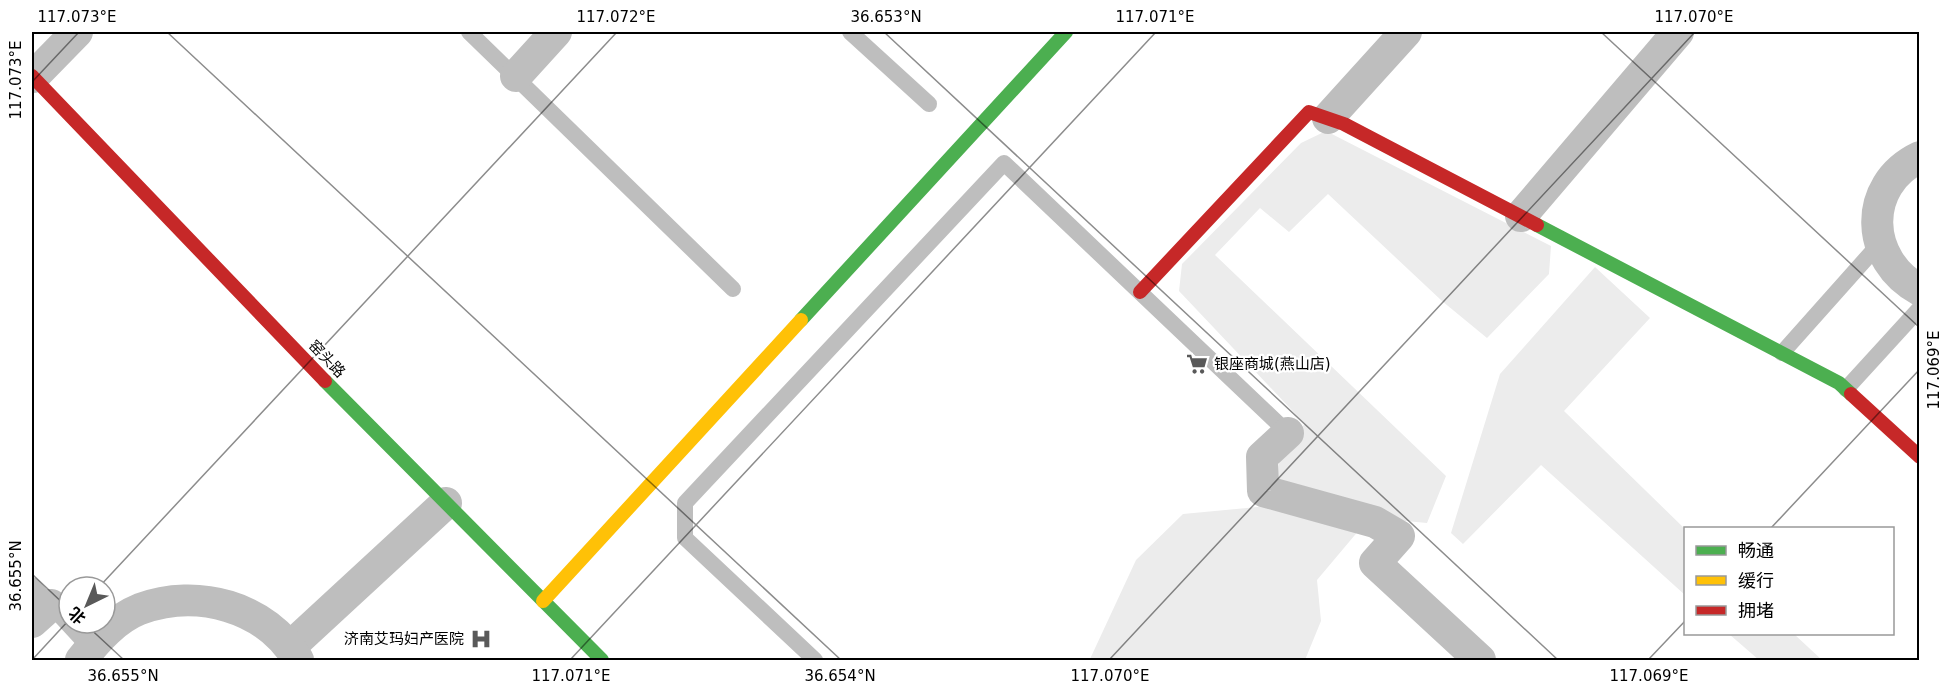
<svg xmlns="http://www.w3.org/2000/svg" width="1951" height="692" font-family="'DejaVu Sans','Noto Sans SC',sans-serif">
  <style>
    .green { fill: #ececec }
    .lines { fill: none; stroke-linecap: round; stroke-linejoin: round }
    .lane { stroke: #bebebe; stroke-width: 16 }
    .street { stroke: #bebebe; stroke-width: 32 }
    .fast { stroke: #4caf50; stroke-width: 14 }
    .slow { stroke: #ffc107; stroke-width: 14 }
    .jam { stroke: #c62828; stroke-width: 14 }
    .ticks { fill: none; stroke: #000; stroke-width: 1.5; stroke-opacity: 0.45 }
    .labels { text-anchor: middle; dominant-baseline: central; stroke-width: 4.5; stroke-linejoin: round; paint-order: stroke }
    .street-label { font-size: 15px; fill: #000; stroke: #fff }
    .poi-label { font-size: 15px; fill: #000; stroke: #fff; text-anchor: start }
    .neatline { fill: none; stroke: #000; stroke-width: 2 }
    .ticks-label { font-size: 15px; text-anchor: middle; fill: #000 }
  </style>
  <rect width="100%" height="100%" fill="#fff"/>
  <g class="green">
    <path d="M1326,131l225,115 -2,28 -62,64 -45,-37 -114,-107 -39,38 -29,-24 -45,47 231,221 -19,47 -42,-4 -108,-38 4,-34 24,-23 -126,-133 3,-27 119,-121z"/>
    <path d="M1595,267l55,51 -86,93 121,118v66l-144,-130 -78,79 -12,-11 49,-159z"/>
    <path d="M1268,506l97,17 -48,57 4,41 -16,39 -215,-1 46,-99 47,-46z"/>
    <path d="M1729,634h65l28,26h-63z"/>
  </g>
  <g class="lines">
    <g class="lane">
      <path d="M469,32l264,257"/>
      <path d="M850,32l79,72"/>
      <path d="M1782,353l98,-110"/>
      <path d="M1846,389l74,-81"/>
      <path d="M32,585l59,64"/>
      <path d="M815,660l-130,-122v-35l319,-340 284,270"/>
    </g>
    <g class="street">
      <path d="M516,76l40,-44"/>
      <path d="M33,77l44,-45"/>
      <path d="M1328,118l78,-86"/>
      <path d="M1920,157c-59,28 -55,104 0,133"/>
      <path d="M1521,216l157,-184"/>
      <path d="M1288,433l-26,24 1,34 112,31 24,14 -24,27 105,97"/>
      <path d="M32,622l19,-17"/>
      <path d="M290,647l156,-144"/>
      <path d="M81,660c16,-20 34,-41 59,-51 57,-21 126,-3 158,51"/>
    </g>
    <g class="fast">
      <path d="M1537,225l302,158 12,11"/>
      <path d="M801,320l265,-288"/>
      <path d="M325,381l277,279"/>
    </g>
    <path class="slow" d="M543,601l258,-281"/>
    <g class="jam">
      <path d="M32,76l293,305"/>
      <path d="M1140,292l169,-180 35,12 193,101"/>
      <path d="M1851,394l69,63"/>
    </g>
  </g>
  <path class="ticks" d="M167,32l674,628M884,32l674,628M1601,32l319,296M32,82l47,-50M1771,528l149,-159M32,574l37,35M99,587l518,-555M84,623l40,37M32,660l37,-40M570,660l586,-628M1109,660l586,-628M1648,660l38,-40"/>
  <defs>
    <symbol id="supermarket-bare" viewBox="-9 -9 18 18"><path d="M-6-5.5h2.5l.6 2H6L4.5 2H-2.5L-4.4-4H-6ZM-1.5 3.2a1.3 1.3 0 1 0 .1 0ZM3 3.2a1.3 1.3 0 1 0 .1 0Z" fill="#595959" stroke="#fff" stroke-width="2.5" paint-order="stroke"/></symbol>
    <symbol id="hospital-bare" viewBox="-9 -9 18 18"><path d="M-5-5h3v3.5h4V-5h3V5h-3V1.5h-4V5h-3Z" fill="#595959" stroke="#fff" stroke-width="2.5" paint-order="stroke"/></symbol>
  </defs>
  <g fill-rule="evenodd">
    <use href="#supermarket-bare" x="1182" y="349" width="30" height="30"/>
    <use href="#hospital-bare" x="466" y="624" width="30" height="30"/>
  </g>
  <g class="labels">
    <g class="street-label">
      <text transform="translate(327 359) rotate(46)">窑头路</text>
    </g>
    <g class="poi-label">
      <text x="1214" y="364">银座商城(燕山店)</text>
      <text x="464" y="639" text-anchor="end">济南艾玛妇产医院</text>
    </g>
  </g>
  <rect width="1951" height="692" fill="none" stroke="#ffffff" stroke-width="66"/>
  <rect x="1684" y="527" width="210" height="108" fill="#ffffff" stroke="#999999" stroke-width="1.5"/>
  <rect x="1696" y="546" width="30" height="9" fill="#4caf50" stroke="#999999" stroke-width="1.5"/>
  <text x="1738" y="557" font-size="18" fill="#000000">畅通</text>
  <rect x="1696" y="576" width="30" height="9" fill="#ffc107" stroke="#999999" stroke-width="1.5"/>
  <text x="1738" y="587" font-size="18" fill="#000000">缓行</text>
  <rect x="1696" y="606" width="30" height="9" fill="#c62828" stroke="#999999" stroke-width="1.5"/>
  <text x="1738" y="617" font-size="18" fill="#000000">拥堵</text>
  <g transform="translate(87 605) rotate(223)"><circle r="28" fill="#ffffff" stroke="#999999" stroke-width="1.5"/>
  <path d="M0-4.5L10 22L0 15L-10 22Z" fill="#595959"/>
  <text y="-9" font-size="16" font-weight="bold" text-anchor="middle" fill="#000000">北</text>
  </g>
  <rect x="33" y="33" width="1885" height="626" class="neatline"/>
  <g class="ticks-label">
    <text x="77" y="22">117.073°E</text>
    <text x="616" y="22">117.072°E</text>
    <text x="886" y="22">36.653°N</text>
    <text x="1155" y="22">117.071°E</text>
    <text x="1694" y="22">117.070°E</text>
    <text transform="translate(16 80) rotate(-90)" y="5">117.073°E</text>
    <text transform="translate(1934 370) rotate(-90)" y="5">117.069°E</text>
    <text transform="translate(16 576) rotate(-90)" y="5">36.655°N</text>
    <text x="123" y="681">36.655°N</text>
    <text x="571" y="681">117.071°E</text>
    <text x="840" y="681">36.654°N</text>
    <text x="1110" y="681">117.070°E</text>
    <text x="1649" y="681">117.069°E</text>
  </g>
</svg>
